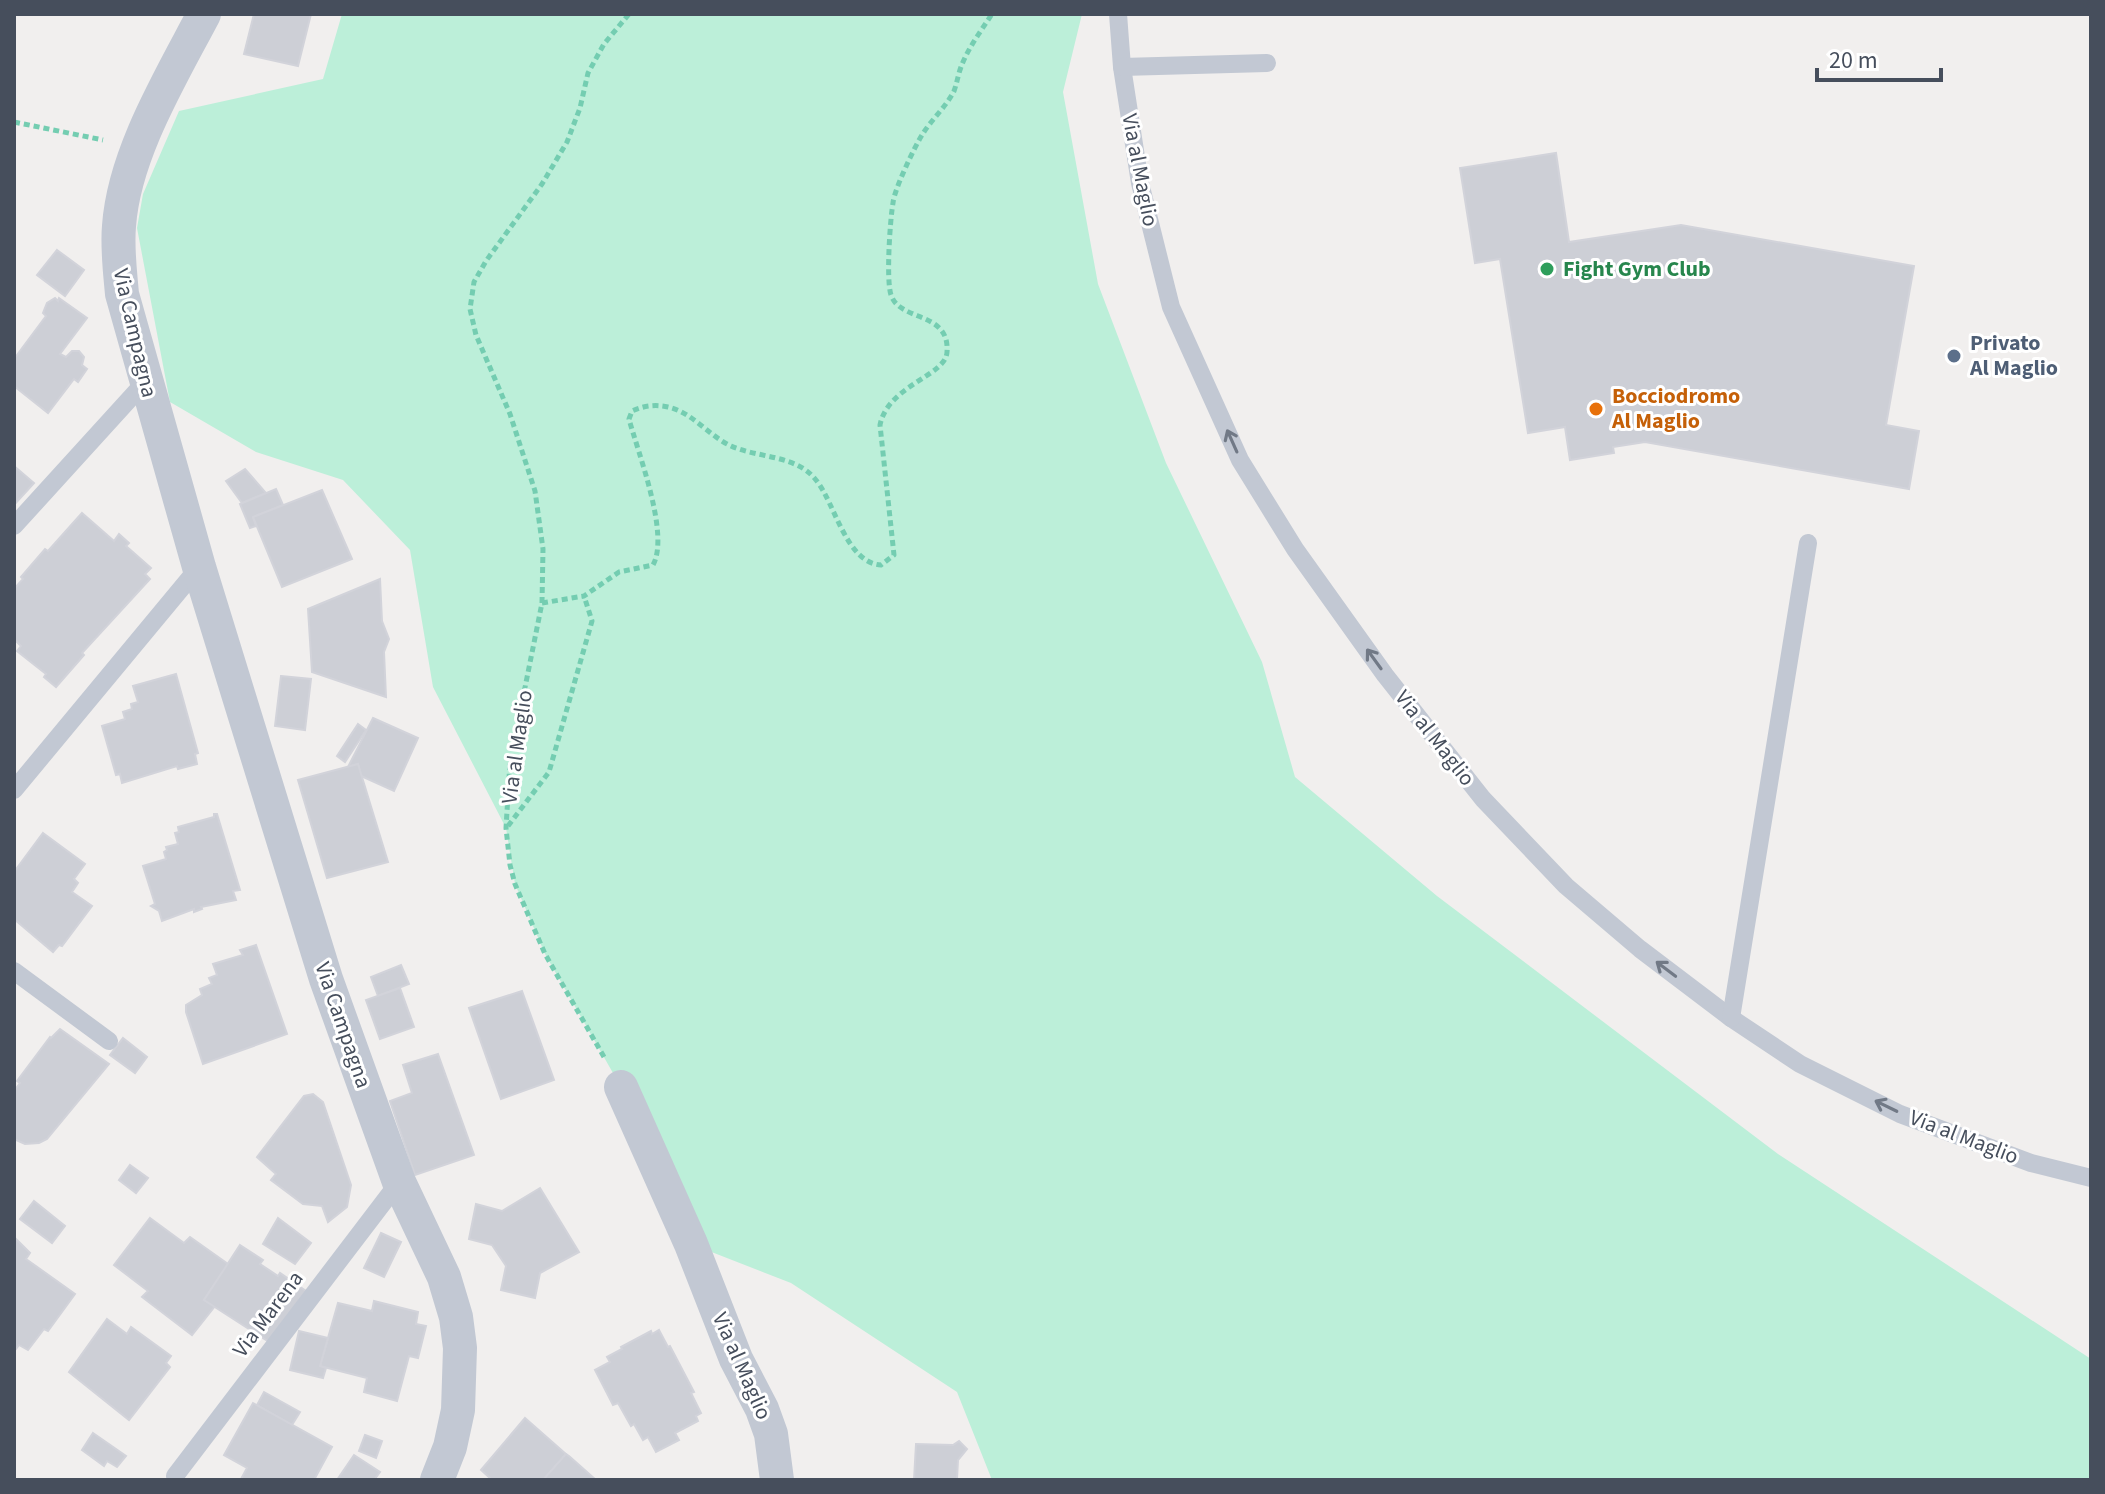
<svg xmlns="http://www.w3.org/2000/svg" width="2105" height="1494" font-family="'Source Sans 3',sans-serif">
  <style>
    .green { fill: #bcefd9 }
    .building { fill: #cdcfd6; stroke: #d2d3da; stroke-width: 2 }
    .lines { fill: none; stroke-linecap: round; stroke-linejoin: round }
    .path { stroke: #74cdb1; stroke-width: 5; stroke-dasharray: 6 4; stroke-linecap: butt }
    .lane { stroke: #c2c8d3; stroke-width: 18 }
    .street { stroke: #c2c8d3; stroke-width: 34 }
    .oneway { stroke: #717986 }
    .leisure-dot { fill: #2e9e5b; stroke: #fff; stroke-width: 3 }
    .service-dot { fill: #5c6f8a; stroke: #fff; stroke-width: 3 }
    .food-dot { fill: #e8710a; stroke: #fff; stroke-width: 3 }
    .labels { text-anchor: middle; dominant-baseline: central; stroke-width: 6; stroke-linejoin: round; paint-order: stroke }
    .street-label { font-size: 22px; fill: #464e5c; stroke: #fff }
    .leisure-label { font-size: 22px; font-weight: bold; fill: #27864d; stroke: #fff; text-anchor: start }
    .service-label { font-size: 22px; font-weight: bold; fill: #4e5e75; stroke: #fff; text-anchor: start }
    .food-label { font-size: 22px; font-weight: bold; fill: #c56008; stroke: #fff; text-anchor: start }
  </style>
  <rect width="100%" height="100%" fill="#f1efee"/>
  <path class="green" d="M342,14h740l-19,78 35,192 68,179 96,199 33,115 142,119 341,258 313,205v121h-1099l-35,-88 -166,-109 -100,-39 -70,-157 -76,-133 -30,-70 -9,-56 -73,-141 -23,-137 -67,-70 -87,-28 -86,-50 -33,-174 6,-34 36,-83 144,-32z"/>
  <g class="building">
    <path d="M254,14h57l-13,52 -54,-12z"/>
    <path d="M1556,153l13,89 112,-17 233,41 -28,159 33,6 -10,58 -264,-47 -32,5 1,6 -44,7 -5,-33 -37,6 -28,-174 -25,4 -15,-95z"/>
    <path d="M57,250l27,20 -19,26 -28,-21z"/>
    <path d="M55,298l3,3 1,-3 28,20 -27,36 6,3 6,-6h7l5,6 -2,8 5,4 -9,13 -4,-3 -26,34 -34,-27v-27l32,-43 -3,-3 4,-10z"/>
    <path d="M14,466l20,17 -20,22z"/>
    <path d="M245,469l21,24 -24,10 -16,-22z"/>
    <path d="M276,489l7,16 -30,12 3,9 -6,2 -10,-24z"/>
    <path d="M322,490l30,69 -70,28 -29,-70z"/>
    <path d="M82,513l32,28 5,-7 10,9 -3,3 25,22 -6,6 5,5 -68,74 2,2 -28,32 -12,-10 2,-3 -29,-23 4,-5 -7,-7v-50l9,-10 -2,-2 24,-28 3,2z"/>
    <path d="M380,579l2,42 7,18 -5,13 2,45 -74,-25 -4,-63z"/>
    <path d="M176,674l22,79 -3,1 2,10 -19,5 -1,-3 -55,17 -2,-9 -4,1 -14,-49 23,-7 -2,-7 9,-3 -1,-5 7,-2 -5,-16z"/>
    <path d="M281,676l30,3 -6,51 -30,-4z"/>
    <path d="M373,718l45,20 -24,53 -33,-15 -3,-12 -10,3z"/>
    <path d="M358,724l8,6 -21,32 -8,-6z"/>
    <path d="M358,764l30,98 -61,16 -29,-98z"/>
    <path d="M214,814h3l23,76 -7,1 3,9 -35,7 1,2 -8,3v-3l-32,12 -3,-10 -8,-5 4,-2 -12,-38 23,-7 -2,-7 3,-2 -1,-3 12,-3 -3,-11 4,-1 -1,-5 36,-10z"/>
    <path d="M43,833l42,31 -11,15 4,4 -6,9 20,14 -30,40 -3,-1 -6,7 -39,-33v-47z"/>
    <path d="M256,945l31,89 -84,30 -17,-52v-7l16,-10 -2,-6 12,-5 -3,-6 8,-3 -4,-11 30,-9 -3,-5z"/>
    <path d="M401,965l8,19 -31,12 -7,-19z"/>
    <path d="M400,988l14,39 -34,12 -14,-39z"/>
    <path d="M522,991l32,89 -53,19 -32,-91z"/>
    <path d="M60,1029l49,35 -62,75 -8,4 -14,1 -11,-5v-48l6,-8 -3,-2 33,-44 1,1z"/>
    <path d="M123,1038l24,19 -12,16 -25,-18z"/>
    <path d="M438,1054l36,101 -59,20 -25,-74 22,-8 -9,-28z"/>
    <path d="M313,1094l10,8 28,83 -4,22 -19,15 -6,-16 -19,-2 -32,-24 5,-6 -19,-17 47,-61z"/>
    <path d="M130,1165l18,13 -12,15 -17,-13z"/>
    <path d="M540,1188l39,64 -39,21 -5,25 -34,-8 5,-24 -14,-21 -23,-6 7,-35 26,7z"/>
    <path d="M34,1201l31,25 -13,17 -32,-24z"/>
    <path d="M150,1218l34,25 6,-6 38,27 -24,36 11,6 -23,29 -50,-38 6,-6 -34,-26z"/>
    <path d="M278,1218l33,25 -16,21 -32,-20z"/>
    <path d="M381,1233l20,9 -17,35 -20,-9z"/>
    <path d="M14,1237l16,16 -4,6 49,35 -27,37 -4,-2 -16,21 -9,-5 -3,4 -2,-1z"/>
    <path d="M240,1245l23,15 -3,4 18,12 2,-3 26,18 -37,51 -65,-42z"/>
    <path d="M374,1301l44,11 -2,12 10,2 -8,32 -9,-2 -12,45 -33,-9 3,-14 -47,-12 18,-63 34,8z"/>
    <path d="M107,1319l20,15 4,-7 40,29 -5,7 4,4 -41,53 -60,-48z"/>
    <path d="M659,1330l9,17 2,-1 24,46 -3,1 10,20 -5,3 2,5 -23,12 4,7 -23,12 -8,-15 -5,3 -9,-16 -3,2 -13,-23 -5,2 -18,-35 15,-8 -3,-5 15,-8 -1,-2 30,-16 1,3z"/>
    <path d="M299,1331l29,7 -8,28 6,2 -3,10 -33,-8z"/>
    <path d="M264,1392l36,20 -8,13 -35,-20z"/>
    <path d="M253,1403l79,44 -18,33 -73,-1 6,-11 -23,-13z"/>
    <path d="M525,1418l41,36 -23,26h-51l-11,-10z"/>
    <path d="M93,1433l33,23 -9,11 -10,-6 -3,5 -22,-16z"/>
    <path d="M365,1435l17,6 -6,17 -17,-7z"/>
    <path d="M959,1441l8,8 -9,11 -1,19 3,1h-46l2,-36 37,1z"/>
    <path d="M566,1454l3,2 27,24h-53z"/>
    <path d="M354,1455l26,17 -6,8h-37z"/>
  </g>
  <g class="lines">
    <g class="path">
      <path d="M14,122l89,18"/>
      <path d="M542,603l42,-7 35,-24 34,-7c17,-31 -15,-112 -24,-146l3,-8c11,-5 23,-7 36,-4 24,5 41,29 63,39 27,12 66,9 85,34 19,23 30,83 65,85l13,-10 -14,-130c8,-40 66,-49 67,-73 3,-41 -47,-30 -56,-57 -5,-15 -1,-75 2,-92 1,-13 21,-55 29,-68 9,-15 24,-28 32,-44 3,-8 4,-16 7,-24 7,-19 20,-36 31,-53"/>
      <path d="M508,826l41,-54 43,-151 -8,-25"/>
      <path d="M604,1057l-59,-103 -30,-70 -5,-19 -4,-37 4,-66 32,-159 1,-54 -8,-58 -25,-77 -34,-79 -6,-26 4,-27 12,-21 56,-77 25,-42 13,-34 8,-35 16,-29 25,-30"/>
    </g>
    <g class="lane">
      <path d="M1118,14l4,53 18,116 31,124 69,153 55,89 90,126 98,124 83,87 74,63 91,69 69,46 100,50 131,49 60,15"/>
      <path d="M1122,67l145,-4"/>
      <path d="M14,526l131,-144"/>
      <path d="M14,790l185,-223"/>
      <path d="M14,971l95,70"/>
      <path d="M1731,1018l77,-475"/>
      <path d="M175,1476l224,-294"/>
    </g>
    <g class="street">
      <path d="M204,14c-33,63 -80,140 -85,212 -2,23 1,45 3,68l77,273 127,412 73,203 45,95 12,40 4,31 -2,62 -8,37 -13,33"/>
      <path d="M621,1087l70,157 45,115 26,50 9,25 6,46"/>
    </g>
  </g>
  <defs><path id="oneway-shaft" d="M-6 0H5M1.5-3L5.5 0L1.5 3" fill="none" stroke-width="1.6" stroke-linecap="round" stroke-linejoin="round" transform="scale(2)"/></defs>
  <g class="oneway">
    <use href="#oneway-shaft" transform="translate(1232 441) rotate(-114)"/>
    <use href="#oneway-shaft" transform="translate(1374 659) rotate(-126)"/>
    <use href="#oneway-shaft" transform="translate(1666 969) rotate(-143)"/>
    <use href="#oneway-shaft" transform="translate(1886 1106) rotate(-154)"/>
  </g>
  <circle class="leisure-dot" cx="1547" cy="269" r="8"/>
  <circle class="service-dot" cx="1954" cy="356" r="8"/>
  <circle class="food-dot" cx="1596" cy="409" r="8"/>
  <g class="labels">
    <g class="street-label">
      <text transform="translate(1140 170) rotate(79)">Via al Maglio</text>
      <text transform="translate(135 333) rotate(77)">Via Campagna</text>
      <text transform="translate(1435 738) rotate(52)">Via al Maglio</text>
      <text transform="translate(517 747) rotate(-82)">Via al Maglio</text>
      <text transform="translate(343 1025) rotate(71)">Via Campagna</text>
      <text transform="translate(1964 1137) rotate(21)">Via al Maglio</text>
      <text transform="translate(268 1314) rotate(-53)">Via Marena</text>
      <text transform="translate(742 1366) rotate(66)">Via al Maglio</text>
    </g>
    <g class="leisure-label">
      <text x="1563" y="269">Fight Gym Club</text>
    </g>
    <g class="service-label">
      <text x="1970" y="343">Privato<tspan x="1970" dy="25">Al Maglio</tspan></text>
    </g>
    <g class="food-label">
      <text x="1612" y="396">Bocciodromo<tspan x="1612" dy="25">Al Maglio</tspan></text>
    </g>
  </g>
  <rect width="2105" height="1494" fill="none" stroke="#464e5c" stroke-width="32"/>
  <path d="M1817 68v12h124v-12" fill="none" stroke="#464e5c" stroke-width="4"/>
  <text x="1829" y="68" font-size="24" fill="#464e5c" stroke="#ffffff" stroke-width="6" paint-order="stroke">20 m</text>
</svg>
